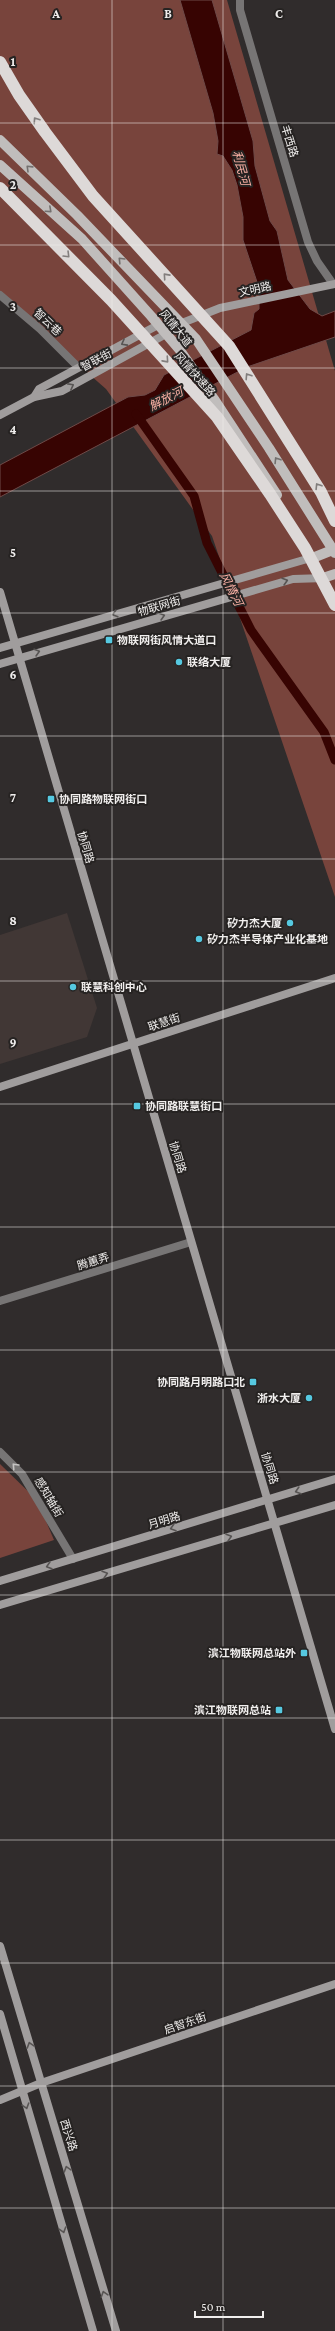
<svg xmlns="http://www.w3.org/2000/svg" width="335" height="2331" font-family="'Crimson Pro','Noto Sans SC',serif">
  <style>
    .built { fill: #413735 }
    .green { fill: #78443c }
    .water { fill: #370402; stroke: #6e4a48 }
    .lines { fill: none; stroke-linecap: round; stroke-linejoin: round }
    .canal { stroke: #370402; stroke-width: 9 }
    .street { stroke: #777575; stroke-width: 8 }
    .secondary { stroke: #a09d9d; stroke-width: 8 }
    .primary { stroke: #c0bdbc; stroke-width: 10 }
    .highway { stroke: #ddd9d8; stroke-width: 12 }
    .oneway { stroke: #827e7d }
    .oneway2 { stroke: #73706f }
    .oneway3 { stroke: #575453 }
    .oneway4 { stroke: #c6c4c3 }
    .grid { fill: none; stroke: #f0eeed; stroke-width: 1; stroke-opacity: 0.55 }
    .poi-dot { fill: #56c9e1; stroke: #262322; stroke-width: 1.5 }
    .labels { text-anchor: middle; dominant-baseline: central; stroke-width: 4; stroke-linejoin: round; paint-order: stroke }
    .street-label { font-size: 11px; fill: #f0eeed; stroke: #262322 }
    .poi-label { font-size: 11px; font-weight: bold; fill: #f0eeed; stroke: #262322; text-anchor: start }
    .water-label { font-size: 12px; font-style: italic; fill: #fbb1a5; stroke: #262322 }
    .grid-label { font-size: 13px; text-anchor: middle; font-weight: bold; fill: #f0eeed; stroke: #262322; stroke-width: 4; stroke-linejoin: round; paint-order: stroke }
  </style>
  <rect width="100%" height="100%" fill="#302c2c"/>
  <path class="built" d="M67,913l30,95 -10,29 -87,27v-129z"/>
  <g class="green">
    <path d="M0,0h227l108,371v526l-123,-361 -106,-147 -106,-93z"/>
    <path d="M0,1464l37,36 17,40 -54,18z"/>
  </g>
  <path class="water" d="M180,0h32l41,141 2,25 15,55 7,10 11,49 22,29 12,7 13,-5v26l-88,30 -247,130v-32l128,-68 17,-2 10,-5 9,-15 87,-45 3,-17 5,-4v-21l-16,-48v-23l-6,-32 -5,-15 -9,-14 -6,-2 1,-13 -5,-28z"/>
  <g class="lines">
    <path class="canal" d="M136,414l58,82 13,47 44,87 73,102 11,28"/>
    <g class="street">
      <path d="M240,0v10l68,232 9,19 16,23"/>
      <path d="M0,295l40,34 38,38"/>
      <path d="M0,1301l191,-59"/>
      <path d="M0,1452l22,22 51,85"/>
    </g>
    <g class="secondary">
      <path d="M182,323l38,-15 115,-24"/>
      <path d="M34,397l5,-8 119,-64"/>
      <path d="M0,415l34,-18 28,-6 104,-57"/>
      <path d="M0,592l335,1137"/>
      <path d="M0,648l314,-91"/>
      <path d="M0,664l293,-85 32,-1"/>
      <path d="M0,1087l335,-109"/>
      <path d="M0,1581l335,-102"/>
      <path d="M0,1605l335,-100"/>
      <path d="M0,1946l116,385"/>
      <path d="M0,2014l93,317"/>
      <path d="M0,2100l41,-17 294,-99"/>
    </g>
    <g class="primary">
      <path d="M0,140l77,75 119,124 73,109 66,105"/>
      <path d="M0,165l82,74 69,77 28,33 35,50 63,96"/>
      <path d="M315,557l20,-8"/>
      <path d="M326,577l9,-3"/>
    </g>
    <g class="highway">
      <path d="M0,62l19,33 26,37 48,64 136,150 92,146 14,29"/>
      <path d="M0,188l111,112 106,117 53,77 35,54 30,57"/>
    </g>
  </g>
  <defs><path id="oneway-chevron" d="M-2-3.5L2.5 0L-2 3.5" fill="none" stroke-width="1.6" stroke-linecap="round" stroke-linejoin="round"/></defs>
  <g class="oneway">
    <use href="#oneway-chevron" transform="translate(36 120) rotate(-124)"/>
    <use href="#oneway-chevron" transform="translate(67 255) rotate(45)"/>
    <use href="#oneway-chevron" transform="translate(166 276) rotate(-132)"/>
    <use href="#oneway-chevron" transform="translate(166 360) rotate(48)"/>
    <use href="#oneway-chevron" transform="translate(248 376) rotate(-123)"/>
    <use href="#oneway-chevron" transform="translate(318 486) rotate(-122)"/>
  </g>
  <g class="oneway2">
    <use href="#oneway-chevron" transform="translate(29 168) rotate(-136)"/>
    <use href="#oneway-chevron" transform="translate(49 210) rotate(42)"/>
    <use href="#oneway-chevron" transform="translate(121 260) rotate(-134)"/>
    <use href="#oneway-chevron" transform="translate(277 460) rotate(-122)"/>
  </g>
  <g class="oneway3">
    <use href="#oneway-chevron" transform="translate(124 343) rotate(152)"/>
    <use href="#oneway-chevron" transform="translate(71 386) rotate(-28)"/>
    <use href="#oneway-chevron" transform="translate(285 581) rotate(-16)"/>
    <use href="#oneway-chevron" transform="translate(115 614) rotate(164)"/>
    <use href="#oneway-chevron" transform="translate(162 616) rotate(-16)"/>
    <use href="#oneway-chevron" transform="translate(37 652) rotate(-16)"/>
    <use href="#oneway-chevron" transform="translate(298 1491) rotate(163)"/>
    <use href="#oneway-chevron" transform="translate(173 1528) rotate(163)"/>
    <use href="#oneway-chevron" transform="translate(229 1537) rotate(-16)"/>
    <use href="#oneway-chevron" transform="translate(49 1566) rotate(163)"/>
    <use href="#oneway-chevron" transform="translate(105 1574) rotate(-16)"/>
    <use href="#oneway-chevron" transform="translate(30 2045) rotate(-107)"/>
    <use href="#oneway-chevron" transform="translate(26 2106) rotate(73)"/>
    <use href="#oneway-chevron" transform="translate(67 2169) rotate(-107)"/>
    <use href="#oneway-chevron" transform="translate(63 2230) rotate(73)"/>
    <use href="#oneway-chevron" transform="translate(104 2294) rotate(-107)"/>
  </g>
  <use class="oneway4" href="#oneway-chevron" transform="translate(15 1466) rotate(-133)"/>
  <path class="grid" d="M112,0v2331M223,0v2331M0,123h335M0,245h335M0,368h335M0,491h335M0,613h335M0,736h335M0,859h335M0,981h335M0,1104h335M0,1227h335M0,1350h335M0,1472h335M0,1595h335M0,1718h335M0,1840h335M0,1963h335M0,2086h335M0,2208h335"/>
  <g class="poi-dot">
    <rect x="105" y="636" width="8" height="8" rx="2"/>
    <circle cx="179" cy="662" r="4"/>
    <rect x="47" y="795" width="8" height="8" rx="2"/>
    <circle cx="290" cy="923" r="4"/>
    <circle cx="199" cy="939" r="4"/>
    <circle cx="73" cy="987" r="4"/>
    <rect x="133" y="1102" width="8" height="8" rx="2"/>
    <rect x="249" y="1378" width="8" height="8" rx="2"/>
    <circle cx="309" cy="1398" r="4"/>
    <rect x="300" y="1649" width="8" height="8" rx="2"/>
    <rect x="275" y="1706" width="8" height="8" rx="2"/>
  </g>
  <g class="labels">
    <g class="street-label">
      <text transform="translate(290 141) rotate(73)">丰西路</text>
      <text transform="translate(255 289) rotate(-13)">文明路</text>
      <text transform="translate(48 322) rotate(44)">智云巷</text>
      <text transform="translate(176 328) rotate(51)">风情大道</text>
      <text transform="translate(96 360) rotate(-28)">智联街</text>
      <text transform="translate(195 374) rotate(48)">风情快速路</text>
      <text transform="translate(159 606) rotate(-16)">物联网街</text>
      <text transform="translate(86 847) rotate(74)">协同路</text>
      <text transform="translate(164 1022) rotate(-18)">联慧街</text>
      <text transform="translate(178 1157) rotate(73)">协同路</text>
      <text transform="translate(93 1261) rotate(-17)">腾蕙弄</text>
      <text transform="translate(270 1468) rotate(73)">协同路</text>
      <text transform="translate(49 1497) rotate(59)">感知轴街</text>
      <text transform="translate(164 1520) rotate(-17)">月明路</text>
      <text transform="translate(185 2023) rotate(-19)">启智东街</text>
      <text transform="translate(69 2135) rotate(73)">西兴路</text>
    </g>
    <g class="poi-label">
      <text x="117" y="640">物联网街风情大道口</text>
      <text x="187" y="662">联络大厦</text>
      <text x="59" y="799">协同路物联网街口</text>
      <text x="282" y="923" text-anchor="end">矽力杰大厦</text>
      <text x="207" y="939">矽力杰半导体产业化基地</text>
      <text x="81" y="987">联慧科创中心</text>
      <text x="145" y="1106">协同路联慧街口</text>
      <text x="245" y="1382" text-anchor="end">协同路月明路口北</text>
      <text x="301" y="1398" text-anchor="end">浙水大厦</text>
      <text x="296" y="1653" text-anchor="end">滨江物联网总站外</text>
      <text x="271" y="1710" text-anchor="end">滨江物联网总站</text>
    </g>
    <g class="water-label">
      <text transform="translate(241 168) rotate(75)">利民河</text>
      <text transform="translate(166 399) rotate(-27)">解放河</text>
      <text transform="translate(231 589) rotate(63)">风情河</text>
    </g>
  </g>
  <g class="grid-label">
    <text x="56" y="18">A</text>
    <text x="168" y="18">B</text>
    <text x="279" y="18">C</text>
    <text x="13" y="66">1</text>
    <text x="13" y="189">2</text>
    <text x="13" y="311">3</text>
    <text x="13" y="434">4</text>
    <text x="13" y="557">5</text>
    <text x="13" y="679">6</text>
    <text x="13" y="802">7</text>
    <text x="13" y="925">8</text>
    <text x="13" y="1047">9</text>
  </g>
  <path d="M195 2311v6h68v-6" fill="none" stroke="#f0eeed" stroke-width="2"/>
  <text x="201" y="2311" font-size="12" fill="#f0eeed" stroke="#262322" stroke-width="3" paint-order="stroke">50 m</text>
</svg>
